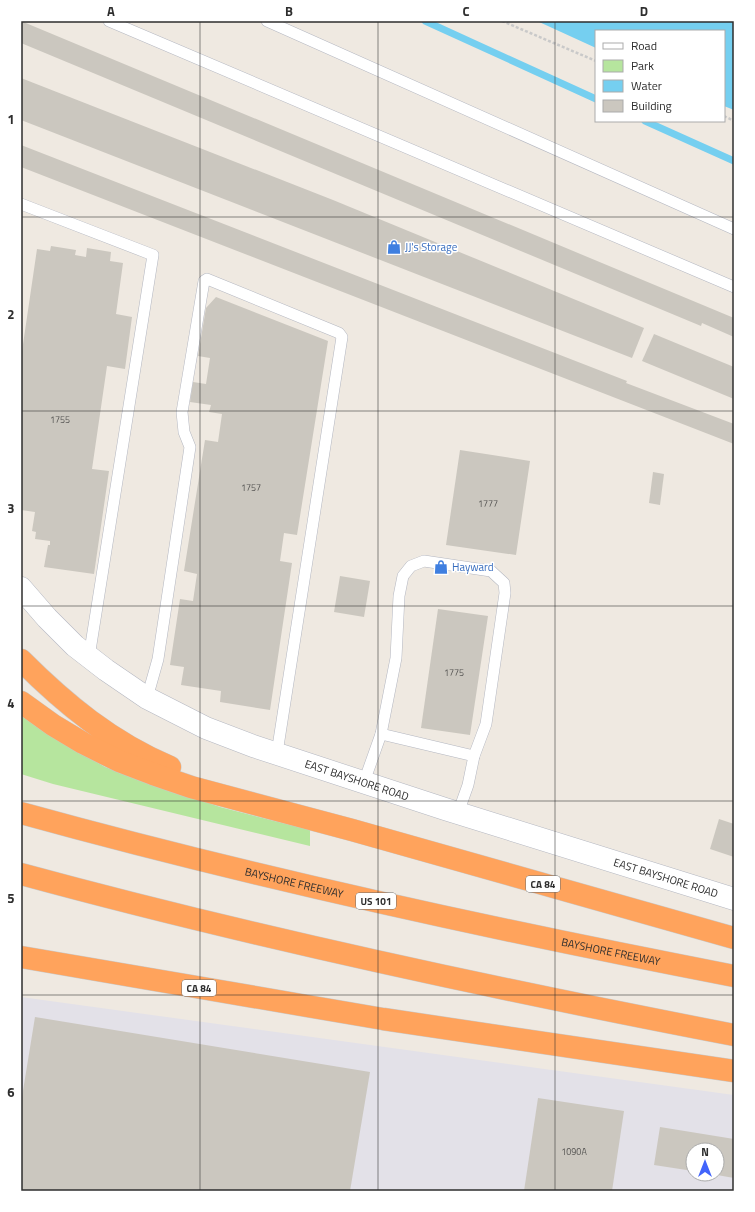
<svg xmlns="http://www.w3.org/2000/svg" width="755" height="1212" font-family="'Titillium Web',sans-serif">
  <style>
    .industrial { fill: #e3e1e8; fill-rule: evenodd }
    .green { fill: #b6e59e }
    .water { fill: #75cff0 }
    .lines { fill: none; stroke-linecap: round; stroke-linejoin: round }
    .stream { stroke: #75cff0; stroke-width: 7 }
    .building { fill: #cbc7bf }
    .service-casing { stroke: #b4b7c1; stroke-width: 12 }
    .tertiary-casing { stroke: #b4b7c1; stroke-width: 23 }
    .motorway-casing { stroke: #c9c9c9; stroke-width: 23 }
    .path { stroke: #c9c9c9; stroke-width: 2.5; stroke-dasharray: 3 2; stroke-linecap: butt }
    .service { stroke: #fff; stroke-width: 11 }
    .tertiary { stroke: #fff; stroke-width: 22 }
    .motorway { stroke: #ffa35c; stroke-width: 22 }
    .grid { fill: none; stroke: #2e2e2e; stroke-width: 1; stroke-opacity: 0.55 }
    .labels { text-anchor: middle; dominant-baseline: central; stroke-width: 3; stroke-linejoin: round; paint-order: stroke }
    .number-label { font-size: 9px; fill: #555452 }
    .shield { fill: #fff; stroke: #6d6d6d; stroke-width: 1 }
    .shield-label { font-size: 10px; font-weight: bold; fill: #2e2e2e }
    .shop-label { font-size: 11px; fill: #366cbe; stroke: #fff; text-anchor: start }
    .street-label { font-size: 11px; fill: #2e2e2e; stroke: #fff }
    .neatline { fill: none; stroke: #2e2e2e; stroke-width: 1.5 }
    .grid-label { font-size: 13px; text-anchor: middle; font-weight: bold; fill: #2e2e2e }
  </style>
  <rect width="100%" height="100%" fill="#efe9e1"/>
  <path class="industrial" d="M21,997l713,98v96h-713zM693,1150h24v24h-24z"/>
  <path class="green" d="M21,716l84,51 115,40 90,23v16l-257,-62 -32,-10z"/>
  <path class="water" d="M537,21h197v89l-10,-4v-75h-128v17z"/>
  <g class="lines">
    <g class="stream">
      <path d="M425,21l171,78"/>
      <path d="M645,121l89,40"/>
    </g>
  </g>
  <g class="building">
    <path d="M21,21l713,297v19l-32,-14 -1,3 -680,-283z"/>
    <path d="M21,78l312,122 311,128 -12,30 -611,-238z"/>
    <path d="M21,145l606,236 -1,2 108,41v20l-713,-277z"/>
    <path d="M51,246l25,4 -1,5 11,2 1,-9 24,4 -1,9 13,2 -7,51 16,3 -7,52 -18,-3 -15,103 17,2 -15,103 -50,-7 4,-22h2v-4l-15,-2 1,-7 -4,-1 3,-19 -14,-2v-152l16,-109 13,2z"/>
    <path d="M216,297l112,44 -31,194 -13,-2 -4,28 12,2 -22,147 -50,-8 1,-11 -40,-6 3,-18 -14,-2 10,-66 13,2 4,-27 -13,-3 21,-131 13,2 4,-28 -13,-2 2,-7 -21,-3 3,-20 13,2 4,-26 -12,-2 8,-48z"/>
    <path d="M654,334l80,33v32l-92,-38z"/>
    <path d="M460,450l70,11 -14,94 -70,-10z"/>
    <path d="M653,472l11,2 -4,31 -11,-2z"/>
    <path d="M340,576l30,5 -6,36 -30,-5z"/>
    <path d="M438,609l50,7 -18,119 -49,-7z"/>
    <path d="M719,819l15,5v33l-24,-8z"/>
    <path d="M35,1017l335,55 -20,119h-329v-88z"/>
    <path d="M538,1098l86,13 -12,80h-88z"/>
    <path d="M660,1127l74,12v39l-17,-3v-25h-24v21l-39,-6z"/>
  </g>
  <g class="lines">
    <defs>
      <g id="service">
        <path d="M109,21l625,266"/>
        <path d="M267,21l467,208"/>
        <path d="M21,204l132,51 -64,402"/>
        <path d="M147,698l11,-39 32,-212 -6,-15 -2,-20 22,-131 3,-2 132,54 3,4 -65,416"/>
        <path d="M381,734l93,22"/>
        <path d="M364,782l17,-48 15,-76 3,-62 4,-20 8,-10 13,-5 67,10 13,12 1,10 -19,131 -12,32 -6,29 -10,28"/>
      </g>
      <g id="tertiary">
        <path id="s1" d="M21,588l26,30 28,28 31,24 41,28 59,30 47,18 192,63 289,90"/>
      </g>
      <g id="motorway">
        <path d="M21,660c44,44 90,82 149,107"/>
        <path d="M21,702l32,23 30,18 36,18 34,13 38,13 161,43 382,108"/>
        <path id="s2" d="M21,813c235,65 474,117 713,163"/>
        <path d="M21,874c235,64 474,115 713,161"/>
        <path d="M21,957l362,62 351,52"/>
      </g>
    </defs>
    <use href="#service" class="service-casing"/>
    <use href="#tertiary" class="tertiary-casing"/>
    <use href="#motorway" class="motorway-casing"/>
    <g class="path">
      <path d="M502,21l94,40"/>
      <path d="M724,116l10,5"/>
    </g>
    <use href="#service" class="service"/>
    <use href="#tertiary" class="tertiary"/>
    <use href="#motorway" class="motorway"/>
  </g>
  <path class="grid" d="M200,21v1170M378,21v1170M555,21v1170M21,217h713M21,411h713M21,606h713M21,801h713M21,995h713"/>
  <defs>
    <symbol id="shop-bare" viewBox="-9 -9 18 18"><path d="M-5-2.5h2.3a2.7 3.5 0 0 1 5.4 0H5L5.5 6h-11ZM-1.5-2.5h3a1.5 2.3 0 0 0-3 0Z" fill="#3f7fe0" stroke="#fff" stroke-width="2.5" paint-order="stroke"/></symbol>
  </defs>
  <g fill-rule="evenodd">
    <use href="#shop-bare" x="384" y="237" width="20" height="20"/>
    <use href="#shop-bare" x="431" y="557" width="20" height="20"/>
  </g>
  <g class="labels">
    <g class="number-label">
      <text x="60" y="419">1755</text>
      <text x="251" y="487">1757</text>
      <text x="488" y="503">1777</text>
      <text x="454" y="672">1775</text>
      <text x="574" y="1151">1090A</text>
    </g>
    <g class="shield">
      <rect x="526" y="876" width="34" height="16" rx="3"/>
      <rect x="356" y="893" width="40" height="16" rx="3"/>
      <rect x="182" y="980" width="34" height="16" rx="3"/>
    </g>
    <g class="shield-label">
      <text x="543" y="884">CA 84</text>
      <text x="376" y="901">US 101</text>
      <text x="199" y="988">CA 84</text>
    </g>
    <g class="shop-label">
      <text x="405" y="247">JJ's Storage</text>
      <text x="452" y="567">Hayward</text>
    </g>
    <g class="street-label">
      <text stroke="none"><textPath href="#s1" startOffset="394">EAST BAYSHORE ROAD</textPath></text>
      <text stroke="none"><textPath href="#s1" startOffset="718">EAST BAYSHORE ROAD</textPath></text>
      <text stroke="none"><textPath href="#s2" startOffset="282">BAYSHORE FREEWAY</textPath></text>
      <text stroke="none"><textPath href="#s2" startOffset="606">BAYSHORE FREEWAY</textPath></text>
    </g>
  </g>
  <rect width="755" height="1212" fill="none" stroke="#ffffff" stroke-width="44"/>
  <rect x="595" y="30" width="130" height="92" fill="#ffffff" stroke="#ababab"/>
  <rect x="603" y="43" width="20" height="6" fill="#ffffff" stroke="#ababab"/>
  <text x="631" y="50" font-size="12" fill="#2e2e2e">Road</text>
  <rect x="603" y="60" width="20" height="12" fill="#b6e59e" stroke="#ababab"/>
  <text x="631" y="70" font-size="12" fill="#2e2e2e">Park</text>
  <rect x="603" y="80" width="20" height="12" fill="#75cff0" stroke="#ababab"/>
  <text x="631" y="90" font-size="12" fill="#2e2e2e">Water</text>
  <rect x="603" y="100" width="20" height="12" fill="#cbc7bf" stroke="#ababab"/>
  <text x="631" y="110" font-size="12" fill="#2e2e2e">Building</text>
  <g transform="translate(705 1162)"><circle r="19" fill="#ffffff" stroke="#ababab"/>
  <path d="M0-3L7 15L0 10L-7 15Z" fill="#4264fb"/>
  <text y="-6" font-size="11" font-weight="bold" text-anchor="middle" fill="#2e2e2e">N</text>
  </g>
  <rect x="22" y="22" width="711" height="1168" class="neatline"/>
  <g class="grid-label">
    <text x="111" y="16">A</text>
    <text x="289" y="16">B</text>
    <text x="466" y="16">C</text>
    <text x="644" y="16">D</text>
    <text x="11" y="124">1</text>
    <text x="11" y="319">2</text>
    <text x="11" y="513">3</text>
    <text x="11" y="708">4</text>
    <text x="11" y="903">5</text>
    <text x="11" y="1097">6</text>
  </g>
</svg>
